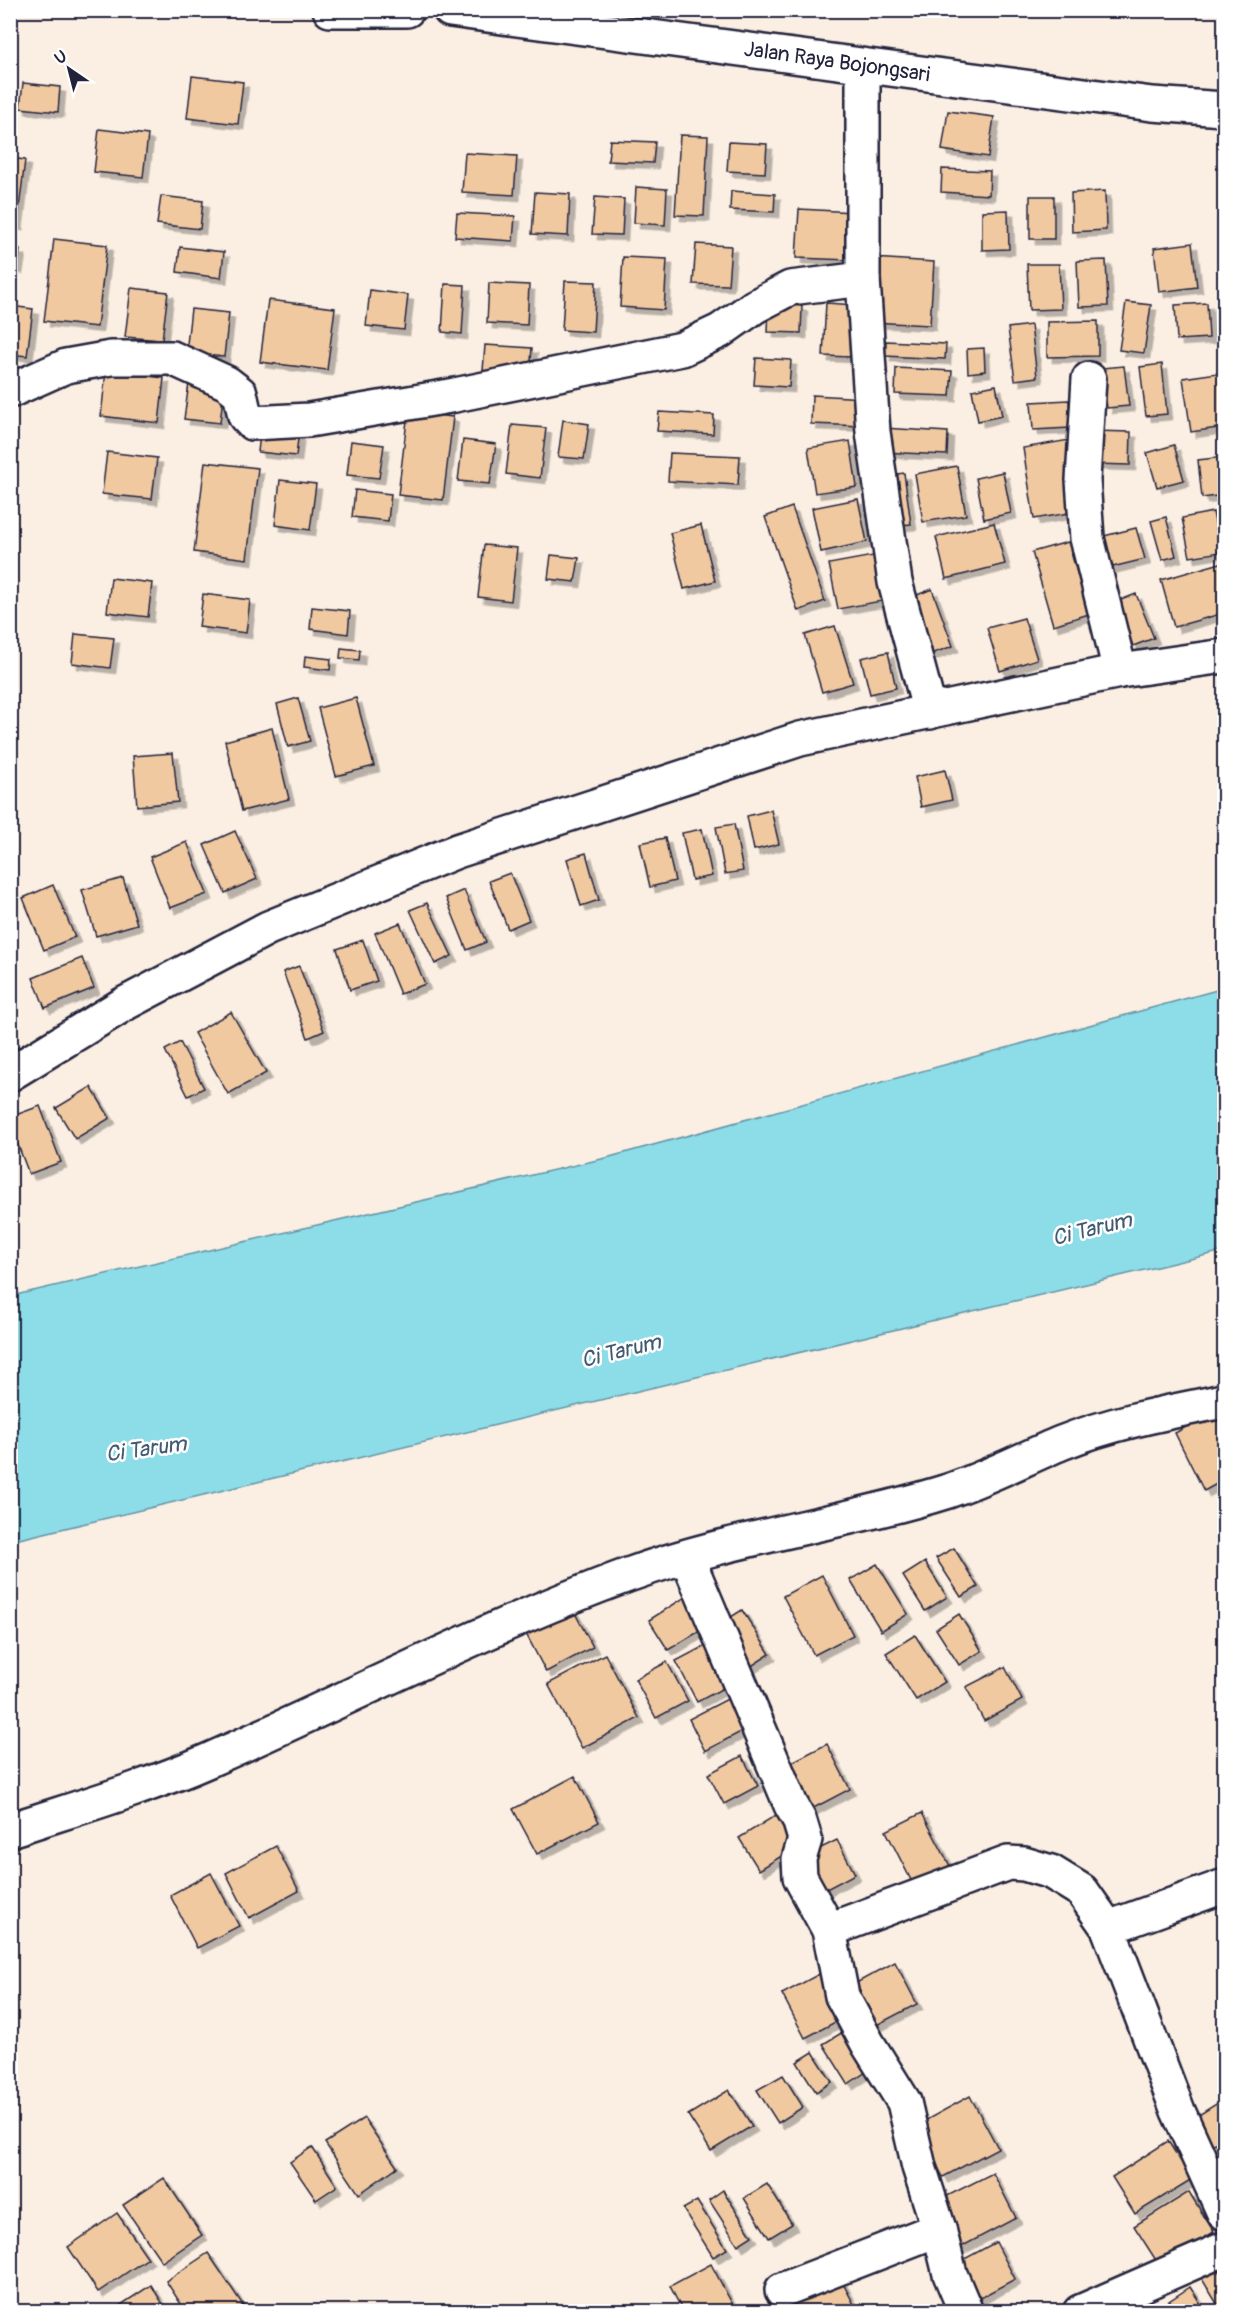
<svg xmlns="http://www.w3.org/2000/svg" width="1235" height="2322" font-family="Pangolin,sans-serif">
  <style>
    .water { fill: #8ddde9; stroke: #6292a3; stroke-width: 1.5 }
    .building { fill: #f1c9a1; stroke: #22223b; stroke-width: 1.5; filter: url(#shadow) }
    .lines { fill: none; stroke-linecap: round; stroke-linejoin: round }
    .street-casing { stroke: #22223b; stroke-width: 38 }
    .secondary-casing { stroke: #22223b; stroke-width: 38 }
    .street { stroke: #fff; stroke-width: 33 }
    .secondary { stroke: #fff; stroke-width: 33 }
    .rail { stroke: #22223b; stroke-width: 4.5 }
    .labels { text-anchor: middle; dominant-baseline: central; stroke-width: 5; stroke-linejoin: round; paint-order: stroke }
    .street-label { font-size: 21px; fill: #22223b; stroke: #fff }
    .water-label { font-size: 22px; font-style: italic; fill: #425a6f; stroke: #fff }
  </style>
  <defs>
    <filter id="shadow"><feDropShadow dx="5.5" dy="5.5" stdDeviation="0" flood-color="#0004"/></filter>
  </defs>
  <rect width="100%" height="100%" fill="#fbefe3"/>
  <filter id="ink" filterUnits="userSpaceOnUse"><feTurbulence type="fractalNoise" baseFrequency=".0167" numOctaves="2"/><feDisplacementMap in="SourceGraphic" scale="12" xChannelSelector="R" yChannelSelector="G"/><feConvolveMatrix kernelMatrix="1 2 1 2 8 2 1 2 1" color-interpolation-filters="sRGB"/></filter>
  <g filter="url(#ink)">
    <path class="water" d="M1224,988v263l-1213,290v-245l595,-138z"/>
    <g class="building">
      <path d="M192,76l51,6 -5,42 -51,-6z"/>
      <path d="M23,83l37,4 -2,25 -38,-4z"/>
      <path d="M948,111l46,6 -6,40 -46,-7z"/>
      <path d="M99,129l49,6 -5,42 -49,-5z"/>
      <path d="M680,135l28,1 -4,80 -29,-1z"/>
      <path d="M610,140l45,2 -2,21 -45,-2z"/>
      <path d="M729,142l38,2 -2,29 -38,-2z"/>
      <path d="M465,153l52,3 -3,39 -52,-3z"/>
      <path d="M10,158l15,2 -8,65 -7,-1z"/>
      <path d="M942,169l48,2 -1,24 -48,-3z"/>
      <path d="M636,187l31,2 -2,36 -31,-2z"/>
      <path d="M731,191l44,3 -1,18 -44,-2z"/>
      <path d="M1105,191l1,39 -34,2 -1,-39z"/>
      <path d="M535,192l35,2 -2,42 -36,-2z"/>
      <path d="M161,196l42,5 -3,28 -43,-5z"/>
      <rect x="1030" y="196" width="24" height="43"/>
      <path d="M595,197l29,2 -2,36 -30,-1z"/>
      <path d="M799,209l54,3 -3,48 -54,-2z"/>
      <path d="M1008,210l1,39 -27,1v-39z"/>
      <path d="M457,213l58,3 -2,25 -58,-4z"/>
      <path d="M54,239l53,6 -10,82 -53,-6z"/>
      <path d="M1192,243l5,44 -38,5 -5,-44z"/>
      <path d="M696,244l35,2 -3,39 -35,-1z"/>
      <path d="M180,247l44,5 -3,26 -44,-6z"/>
      <path d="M10,249l10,1 -3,18 -7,-1z"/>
      <path d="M623,257l44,2 -3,51 -44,-3z"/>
      <path d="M873,258l61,4 -4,63 -60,-3z"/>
      <path d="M1106,260l2,46 -29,1 -2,-46z"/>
      <path d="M1027,264h32l2,45 -32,1z"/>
      <path d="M565,281l31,1 -3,50 -31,-2z"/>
      <path d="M489,283l40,2 -2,40 -40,-2z"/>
      <path d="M445,284l20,1 -3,49 -20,-2z"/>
      <path d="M131,288l37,4 -6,48 -37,-3z"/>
      <path d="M370,290l38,5 -4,35 -38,-4z"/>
      <path d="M268,300l67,8 -8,62 -67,-8z"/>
      <path d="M1126,302l25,3 -7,48 -25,-3z"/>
      <path d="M826,303l30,2 -3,52 -30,-1z"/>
      <path d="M1207,303l2,35 -32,2 -2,-35z"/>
      <path d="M769,304l33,2 -1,27 -33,-1z"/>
      <path d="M10,306l23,3 -6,47 -17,-2z"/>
      <path d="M191,309l38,4 -5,44 -38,-4z"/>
      <path d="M1098,321v35l-51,1v-35z"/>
      <path d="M1031,325l6,52 -22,3 -7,-52z"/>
      <path d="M886,341l60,3 -1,15 -60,-3z"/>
      <path d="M485,345l47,3 -2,25 -47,-2z"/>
      <path d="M984,348l1,23 -17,2 -1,-24z"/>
      <path d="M756,358l35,2 -2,27 -35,-2z"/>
      <path d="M1162,364l5,50 -21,2 -6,-49z"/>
      <path d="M1124,366l5,40 -22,2 -5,-40z"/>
      <path d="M896,368l56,3 -2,25 -55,-2z"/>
      <path d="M106,371l58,7 -5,45 -58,-7z"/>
      <path d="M1224,372v55l-33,5 -8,-54z"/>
      <path d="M189,383l35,4 -4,36 -36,-4z"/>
      <path d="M996,385l6,31 -24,5 -6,-31z"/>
      <path d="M812,395l53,3 -1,28 -53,-2z"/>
      <path d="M1069,400l1,28 -37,2 -2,-28z"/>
      <path d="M408,412l45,5 -10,83 -45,-5z"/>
      <path d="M659,412l55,3 -1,19 -56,-3z"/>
      <path d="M563,420l26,4 -5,35 -26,-2z"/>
      <path d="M261,425l38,5 -3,26 -38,-4z"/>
      <path d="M512,425l34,3 -6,50 -34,-4z"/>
      <path d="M883,428l65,4 -1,23 -66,-3z"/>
      <path d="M1092,431l39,1 -1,33 -39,-1z"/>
      <path d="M463,440l33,4 -6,40 -32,-3z"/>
      <path d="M1069,440l12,71 -47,8 -11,-71z"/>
      <path d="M351,441l33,4 -5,33 -32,-3z"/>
      <path d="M850,441l7,46 -42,6 -7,-45z"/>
      <path d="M1174,445l10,35 -27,7 -10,-34z"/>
      <path d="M107,452l50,6 -5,41 -50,-5z"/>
      <path d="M670,453l70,3 -2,29 -70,-4z"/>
      <path d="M1224,457v38l-22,3 -4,-38z"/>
      <path d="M205,462l53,6 -11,91 -53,-7z"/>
      <path d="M957,466l9,49 -43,7 -8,-48z"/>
      <path d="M1003,472l8,41 -27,6 -8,-41z"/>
      <path d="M904,473l7,51 -21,2 -7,-50z"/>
      <path d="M280,480l36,4 -6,46 -35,-5z"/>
      <path d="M355,490l36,4 -3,27 -36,-4z"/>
      <path d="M858,499l9,43 -46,10 -9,-44z"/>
      <path d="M792,507l33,94 -27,10 -33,-94z"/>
      <path d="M1213,512l8,40 -31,5 -8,-39z"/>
      <path d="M1166,517l10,39 -14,4 -11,-39z"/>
      <path d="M994,523l11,41 -59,15 -10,-42z"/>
      <path d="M701,525l14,56 -31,8 -14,-56z"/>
      <path d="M1136,528l9,31 -49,12 -8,-31z"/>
      <path d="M1068,542l21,72 -36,11 -21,-73z"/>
      <path d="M484,545l33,3 -6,53 -33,-4z"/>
      <path d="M551,555l28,3 -4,24 -27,-3z"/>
      <path d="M878,555l9,45 -49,9 -9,-45z"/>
      <path d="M1224,562v51l-50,14 -13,-47z"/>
      <path d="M111,578l41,5 -4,34 -41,-5z"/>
      <path d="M932,589l21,57 -25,9 -21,-56z"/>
      <path d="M203,594l47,6 -4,33 -47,-6z"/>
      <path d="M1136,594l18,44 -21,8 -17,-44z"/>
      <path d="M312,607l38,4 -2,23 -38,-5z"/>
      <path d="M1024,618l13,41 -37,12 -13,-43z"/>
      <path d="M835,626l18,57 -31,9 -17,-57z"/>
      <path d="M75,634l39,4 -4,30 -38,-5z"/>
      <path d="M341,648l19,2 -1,10 -19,-2z"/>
      <path d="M888,652l8,36 -26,6 -9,-36z"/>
      <path d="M305,656l26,3 -1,11 -26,-3z"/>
      <path d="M298,698l12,43 -22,6 -11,-43z"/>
      <path d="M356,698l18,68 -38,10 -18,-68z"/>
      <path d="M272,728l17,71 -47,12 -17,-70z"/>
      <path d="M173,753l5,49 -41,4 -4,-50z"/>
      <path d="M945,770l7,30 -31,7 -6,-30z"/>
      <path d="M771,810l8,34 -25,6 -7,-34z"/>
      <path d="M734,824l9,47 -18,3 -9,-47z"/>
      <path d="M702,829l10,47 -20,4 -10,-47z"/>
      <path d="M235,831l22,48 -32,14 -21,-48z"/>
      <path d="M665,838l10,43 -25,6 -10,-44z"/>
      <path d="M187,842l20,52 -37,14 -20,-51z"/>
      <path d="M586,853l13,47 -18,6 -14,-47z"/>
      <path d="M510,873l19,47 -21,9 -19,-48z"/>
      <path d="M123,878l14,46 -41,12 -14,-46z"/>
      <path d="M53,885l22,52 -31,13 -21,-52z"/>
      <path d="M464,890l22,52 -19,8 -21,-52z"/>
      <path d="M427,903l25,53 -17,8 -25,-54z"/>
      <path d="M400,923l25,61 -25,10 -25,-61z"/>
      <path d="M363,940l14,41 -27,9 -13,-41z"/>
      <path d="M82,958l12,30 -49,20 -12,-30z"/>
      <path d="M299,966l25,65 -16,7 -25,-66z"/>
      <path d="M231,1012l35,61 -38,21 -34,-61z"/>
      <path d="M180,1042l24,46 -16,8 -23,-46z"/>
      <path d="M91,1087l19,31 -35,21 -19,-31z"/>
      <path d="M40,1106l21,56 -32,12 -19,-50v-7z"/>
      <path d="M1217,1410l7,14v56l-20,11 -29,-58z"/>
      <path d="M954,1548l24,39 -17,10 -25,-39z"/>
      <path d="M925,1562l22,35 -22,14 -22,-35z"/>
      <path d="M877,1564l31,50 -27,17 -31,-51z"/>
      <path d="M822,1575l31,60 -39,20 -31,-59z"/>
      <path d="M690,1594l20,31 -42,25 -19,-30z"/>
      <path d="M569,1602l24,45 -47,25 -24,-46z"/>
      <path d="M742,1610l28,44 -20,13 -27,-45z"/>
      <path d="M959,1614l23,37 -23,14 -23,-36z"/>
      <path d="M915,1635l30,47 -29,18 -30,-47z"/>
      <path d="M712,1642l21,41 -36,19 -21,-41z"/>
      <path d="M605,1654l34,64 -57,30 -34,-64z"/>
      <path d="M667,1662l21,39 -32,17 -21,-39z"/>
      <path d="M1005,1667l17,33 -38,21 -18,-34z"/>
      <path d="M735,1695l17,31 -47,25 -16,-32z"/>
      <path d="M827,1744l23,45 -44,23 -24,-45z"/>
      <path d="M742,1756l16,30 -34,18 -16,-30z"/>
      <path d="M575,1776l24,46 -62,32 -24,-45z"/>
      <path d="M781,1812l20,32 -42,26 -20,-32z"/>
      <path d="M922,1813l28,53 -36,20 -28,-55z"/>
      <path d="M837,1840l18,34 -36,19 -18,-35z"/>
      <path d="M276,1846l23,45 -50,27 -23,-45z"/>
      <path d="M211,1873l28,53 -42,22 -27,-53z"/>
      <path d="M895,1962l22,42 -50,26 -22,-41z"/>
      <path d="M821,1973l24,44 -40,21 -23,-44z"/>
      <path d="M848,2029l24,39 -24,16 -25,-40z"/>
      <path d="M813,2052l19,30 -16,10 -19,-30z"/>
      <path d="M783,2075l20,32 -25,16 -21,-33z"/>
      <path d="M729,2090l23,36 -41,25 -23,-36z"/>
      <path d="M970,2096l28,52 -55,29 -26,-52z"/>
      <path d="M1224,2099v38l-21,14 -17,-28z"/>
      <path d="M364,2118l33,49 -38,27 -34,-51z"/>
      <path d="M1168,2141l24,38 -57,35 -23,-37z"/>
      <path d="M312,2147l25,39 -21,14 -26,-38z"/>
      <path d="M993,2173l23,45 -57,30 -24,-46z"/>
      <path d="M164,2178l38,57 -40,27 -39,-57z"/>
      <path d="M767,2184l25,40 -23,14 -25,-40z"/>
      <path d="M723,2190l29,46 -14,9 -29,-45z"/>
      <path d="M1189,2192l25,40 -55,33 -25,-39z"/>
      <path d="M697,2201l30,48 -14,8 -30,-48z"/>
      <path d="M117,2213l31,45 -50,34 -30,-45z"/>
      <path d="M996,2242l19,37 -39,21 -19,-37z"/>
      <path d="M208,2253l35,52 -9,7h-48l-20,-31z"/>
      <path d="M711,2264l24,45 -6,3h-46l-13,-26z"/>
      <path d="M1224,2264v48h-2l-20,-33z"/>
      <path d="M838,2274l20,38h-81l-3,-5z"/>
      <path d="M151,2285l17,27h-58z"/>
      <path d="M1190,2287l16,25h-39l-4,-7z"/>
    </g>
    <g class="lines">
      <defs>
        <g id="street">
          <path d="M863,66v213l10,153 22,150 35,130"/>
          <path d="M1089,379l-6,101 4,58 33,133"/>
          <path d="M10,391l56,-25 45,-8h61l55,25 13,10 5,23 7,7 57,-3 141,-24 232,-47 38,-18 34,-24 36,-19 73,-9"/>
          <path d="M10,1074l116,-71 142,-75 189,-77 343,-112 320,-68 104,-15"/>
          <path d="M687,1557l104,248 8,14 6,20 -6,20 1,18 29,53 13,66 26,48 36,58 15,65 20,62 11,45 16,38"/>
          <path d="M10,1830c66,-22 133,-41 197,-69 140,-61 276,-133 421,-186 104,-38 215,-51 320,-84 39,-13 75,-32 113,-48 53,-21 108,-31 163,-42"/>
          <path d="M1108,1928l116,-42"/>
          <path d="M829,1930l179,-67 16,1 27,8 31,19 26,37 70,183 46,102"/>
          <path d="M782,2290l157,-61"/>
          <path d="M1080,2312l144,-63"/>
        </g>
        <g id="secondary">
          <path d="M330,10h77"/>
          <path d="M450,10l702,94 72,5"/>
        </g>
      </defs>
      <use href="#street" class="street-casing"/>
      <use href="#secondary" class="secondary-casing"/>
      <use href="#street" class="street"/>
      <use href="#secondary" class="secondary"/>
      <path class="rail" d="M1211,10l13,2"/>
    </g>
  </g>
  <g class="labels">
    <g class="street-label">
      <text transform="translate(837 62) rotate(8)">Jalan Raya Bojongsari</text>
    </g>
    <g class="water-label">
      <text transform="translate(1092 1229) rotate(-14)">Ci Tarum</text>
      <text transform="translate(621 1351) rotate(-14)">Ci Tarum</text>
      <text transform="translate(146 1449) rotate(-8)">Ci Tarum</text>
    </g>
  </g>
  <rect width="1235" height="2322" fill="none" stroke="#fff" stroke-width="36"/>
  <rect x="18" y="18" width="1199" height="2286" fill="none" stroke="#22223b" stroke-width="2" filter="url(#ink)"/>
  <g transform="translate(69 69) rotate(325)" stroke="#ffffff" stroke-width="4.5" paint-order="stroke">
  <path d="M0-4.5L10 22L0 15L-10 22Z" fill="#22223b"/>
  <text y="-9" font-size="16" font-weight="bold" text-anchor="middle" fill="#22223b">U</text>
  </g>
</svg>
